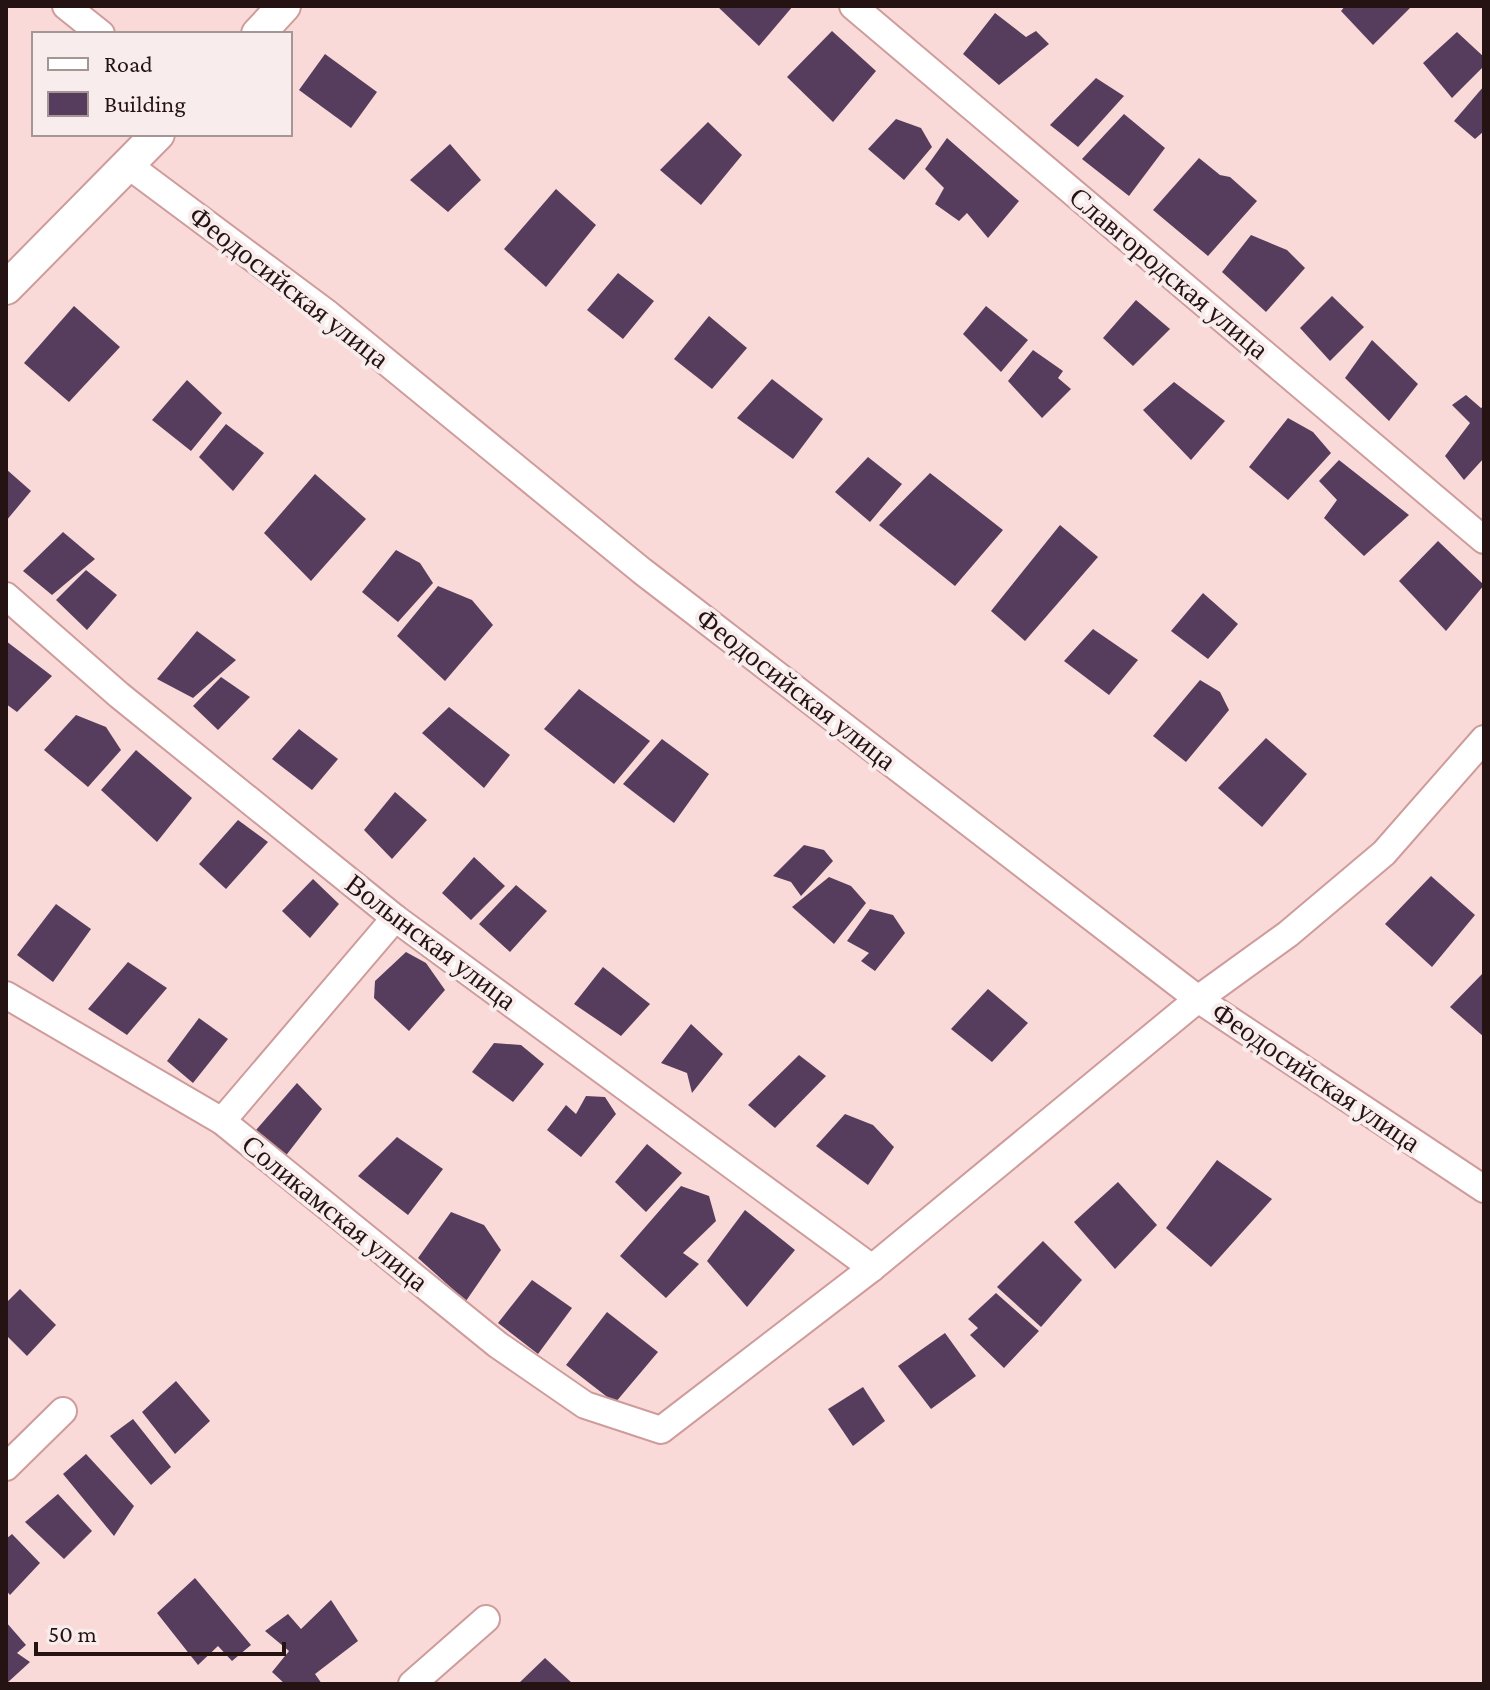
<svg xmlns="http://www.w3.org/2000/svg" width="1490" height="1690" font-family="'Crimson Pro',serif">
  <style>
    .building { fill: #563d5d }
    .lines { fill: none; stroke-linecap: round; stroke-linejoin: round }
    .minor-casing { stroke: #ce9c9b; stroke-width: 30 }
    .tertiary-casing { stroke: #ce9c9b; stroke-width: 36 }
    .minor { stroke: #fff; stroke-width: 26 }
    .tertiary { stroke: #fff; stroke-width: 32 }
    .labels { text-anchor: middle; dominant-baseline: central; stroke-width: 8; stroke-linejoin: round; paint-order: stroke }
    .street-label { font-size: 28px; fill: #251313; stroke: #f8edec }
  </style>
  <rect width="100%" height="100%" fill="#fadad9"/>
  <g class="building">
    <path d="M717,6h76l-34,40z"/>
    <path d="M1345,6h67l-39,39 -32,-34z"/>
    <path d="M995,13l31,24 10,-6 13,13 -50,41 -36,-31z"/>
    <path d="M832,31l44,40 -43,51 -46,-45z"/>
    <path d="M1457,32l27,25v9l-32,32 -29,-35z"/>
    <path d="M325,54l52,38 -26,36 -52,-38z"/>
    <path d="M1096,78l28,18 -46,51 -28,-22z"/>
    <path d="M1484,86v45l-9,8 -21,-18z"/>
    <path d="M1124,114l41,34 -36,48 -47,-37z"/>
    <path d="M896,119l25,9 11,19 -28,33 -36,-31z"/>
    <path d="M708,122l34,33 -41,50 -41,-35z"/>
    <path d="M947,138l72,63 -31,37 -21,-25 -8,8 -24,-17 9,-16 -19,-19z"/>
    <path d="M450,144l31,36 -33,32 -38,-32z"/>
    <path d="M1199,158l21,17 10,2 27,24 -49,55 -55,-46z"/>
    <path d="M556,189l40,36 -50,62 -42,-38z"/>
    <path d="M1251,235l36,15 18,18 -39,44 -44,-40z"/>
    <path d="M618,273l36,28 -31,38 -36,-29z"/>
    <path d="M1332,296l32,31 -34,34 -30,-33z"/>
    <path d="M1136,300l34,29 -37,37 -30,-28z"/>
    <path d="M74,306l46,41 -51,55 -45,-39z"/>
    <path d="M986,306l42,34 -27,32 -38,-38z"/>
    <path d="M709,316l38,32 -35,41 -38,-30z"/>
    <path d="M1372,340l46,44 -29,37 -44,-43z"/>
    <path d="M1033,350l30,21 -5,7 13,11 -29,29 -34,-37z"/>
    <path d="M772,379l51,40 -30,40 -56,-41z"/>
    <path d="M187,380l35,33 -31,38 -39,-31z"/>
    <path d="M1174,382l51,39 -34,39 -48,-50z"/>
    <path d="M1466,395l15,13 3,-2v52l-20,22 -19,-24 25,-33 -18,-18z"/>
    <path d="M1288,418l25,14 18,21 -43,47 -39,-33z"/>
    <path d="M226,424l38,29 -31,38 -34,-34z"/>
    <path d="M868,457l34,27 -32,38 -35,-30z"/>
    <path d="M1339,460l70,55 -45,41 -40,-38 13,-18 -18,-19z"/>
    <path d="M6,469l25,22 -25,30z"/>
    <path d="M930,473l73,57 -48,56 -76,-61z"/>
    <path d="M315,474l51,45 -55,62 -47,-48z"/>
    <path d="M1060,525l38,32 -73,84 -34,-30z"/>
    <path d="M63,532l32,27 -43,36 -29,-24z"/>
    <path d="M1438,541l46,44 -38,46 -47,-50z"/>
    <path d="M396,550l24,13 13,20 -35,39 -36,-30z"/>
    <path d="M86,570l31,25 -30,35 -31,-30z"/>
    <path d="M438,586l34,14 21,25 -48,56 -48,-45z"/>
    <path d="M1203,593l35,31 -30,35 -37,-28z"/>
    <path d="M1093,629l45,31 -29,35 -45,-34z"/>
    <path d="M197,631l39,29 -43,38 -36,-19z"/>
    <path d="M6,641l46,35 -35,36 -11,-8z"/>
    <path d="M221,677l29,20 -32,33 -25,-24z"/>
    <path d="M1200,680l20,12 9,18 -43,52 -33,-26z"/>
    <path d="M579,689l71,52 -36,43 -70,-55z"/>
    <path d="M449,707l61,48 -26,33 -62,-55z"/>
    <path d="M76,715l30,12 15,23 -33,37 -44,-37z"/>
    <path d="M299,729l39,30 -26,31 -40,-31z"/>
    <path d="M1266,738l41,36 -45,53 -44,-39z"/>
    <path d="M662,739l47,35 -35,49 -51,-39z"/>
    <path d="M136,750l56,48 -35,44 -56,-52z"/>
    <path d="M395,792l32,28 -35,39 -28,-29z"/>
    <path d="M238,820l30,22 -42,47 -27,-25z"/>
    <path d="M804,845l20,5 9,11 -32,35 -10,-14 -18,-6z"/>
    <path d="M474,857l31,29 -34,34 -29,-27z"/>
    <path d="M1431,876l44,39 -43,52 -47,-43z"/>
    <path d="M829,877l22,9 15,17 -32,41 -42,-37z"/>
    <path d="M313,879l26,25 -29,34 -28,-27z"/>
    <path d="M516,885l31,26 -37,41 -31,-28z"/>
    <path d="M56,904l35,25 -38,53 -36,-27z"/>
    <path d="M870,909l23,6 12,18 -30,38 -14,-10 8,-8 -22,-12z"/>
    <path d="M406,952l20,11 19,27 -36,41 -35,-33 1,-17z"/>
    <path d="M128,962l39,26 -40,47 -39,-26z"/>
    <path d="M603,967l47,37 -29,32 -47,-32z"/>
    <path d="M1484,972v65l-34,-30z"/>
    <path d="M988,989l40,34 -36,39 -41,-33z"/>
    <path d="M199,1018l29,21 -35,44 -26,-22z"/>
    <path d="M691,1024l32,30 -31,39 -5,-20 -26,-10z"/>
    <path d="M494,1043l27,2 23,19 -31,38 -41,-30z"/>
    <path d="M799,1055l27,21 -51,52 -27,-23z"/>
    <path d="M297,1083l25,26 -38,49 -28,-28z"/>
    <path d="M586,1096l19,1 11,17 -35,43 -34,-27 19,-25 10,9z"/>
    <path d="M845,1114l28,11 21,22 -26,38 -52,-39z"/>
    <path d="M397,1137l46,32 -35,46 -50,-39z"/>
    <path d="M647,1144l35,29 -36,39 -31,-30z"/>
    <path d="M1217,1160l55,39 -61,68 -45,-39z"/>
    <path d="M1118,1182l39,43 -42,44 -41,-47z"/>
    <path d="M681,1186l28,10 7,25 -33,32 16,11 -33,34 -46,-42z"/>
    <path d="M745,1210l50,40 -48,57 -40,-46z"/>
    <path d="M451,1212l33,13 17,25 -35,51 -48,-43z"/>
    <path d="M1043,1241l39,39 -41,47 -44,-40z"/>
    <path d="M532,1280l40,28 -34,46 -40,-31z"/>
    <path d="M20,1289l36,36 -29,31 -21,-21v-32z"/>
    <path d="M996,1293l43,38 -35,37 -34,-33 8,-7 -10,-9z"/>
    <path d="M607,1312l51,40 -43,51 -49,-38z"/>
    <path d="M945,1333l31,43 -45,33 -33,-43z"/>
    <path d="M176,1381l34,40 -35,33 -33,-42z"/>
    <path d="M863,1387l22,34 -32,25 -25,-37z"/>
    <path d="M133,1419l38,48 -20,18 -41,-49z"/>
    <path d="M86,1454l48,52 -20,30 -51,-62z"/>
    <path d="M58,1494l34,37 -28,28 -39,-37z"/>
    <path d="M12,1534l28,29 -30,32 -4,-5v-51z"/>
    <path d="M195,1578l56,67 -19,16 -14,-15 -20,19 -41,-52z"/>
    <path d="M331,1600l27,41 -43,33 7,10h-37l-13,-12 17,-21 -24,-20 23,-17 13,15z"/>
    <path d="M6,1622l20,23 -9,8 13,9 -24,22z"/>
    <path d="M545,1658l28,26h-55z"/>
  </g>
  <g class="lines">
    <defs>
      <g id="minor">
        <path d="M66,6l35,28"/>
        <path d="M853,6l631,534"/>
        <path d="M128,165l200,149 314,257 556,428 286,190"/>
        <path d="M6,596l113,99 276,223 477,350"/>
        <path d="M6,995l216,126 276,224 87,60 76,25 211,-162 326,-269 90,-65 96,-81 100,-114"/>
        <path d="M222,1121l173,-203"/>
        <path d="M6,1467l57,-56"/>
        <path d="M412,1684l74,-65"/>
      </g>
      <g id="tertiary">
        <path d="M258,34l26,-28"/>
        <path d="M6,288l152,-154"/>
      </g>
    </defs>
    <use href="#minor" class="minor-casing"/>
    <use href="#tertiary" class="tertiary-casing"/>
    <use href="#minor" class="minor"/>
    <use href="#tertiary" class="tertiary"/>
  </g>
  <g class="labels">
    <g class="street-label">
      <text transform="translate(1169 273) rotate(40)">Славгородская улица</text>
      <text transform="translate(289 287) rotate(38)">Феодосийская улица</text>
      <text transform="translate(796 689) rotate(38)">Феодосийская улица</text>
      <text transform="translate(431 942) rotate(37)">Волынская улица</text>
      <text transform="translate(1316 1077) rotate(34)">Феодосийская улица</text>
      <text transform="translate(335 1213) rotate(39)">Соликамская улица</text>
    </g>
  </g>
  <rect width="1490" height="1690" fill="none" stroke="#251313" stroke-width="16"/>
  <rect x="32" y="32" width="260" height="104" fill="#f8edec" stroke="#a49695" stroke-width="2"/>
  <rect x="48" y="58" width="40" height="12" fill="#ffffff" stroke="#a49695" stroke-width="2"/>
  <text x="104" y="72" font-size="24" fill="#251313">Road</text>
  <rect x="48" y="92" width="40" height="24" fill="#563d5d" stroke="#a49695" stroke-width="2"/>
  <text x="104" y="112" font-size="24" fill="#251313">Building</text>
  <path d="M36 1642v12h248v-12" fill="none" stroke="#251313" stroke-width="4"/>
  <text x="48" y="1642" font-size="24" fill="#251313" stroke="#f8edec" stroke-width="6" paint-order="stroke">50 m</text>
</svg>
